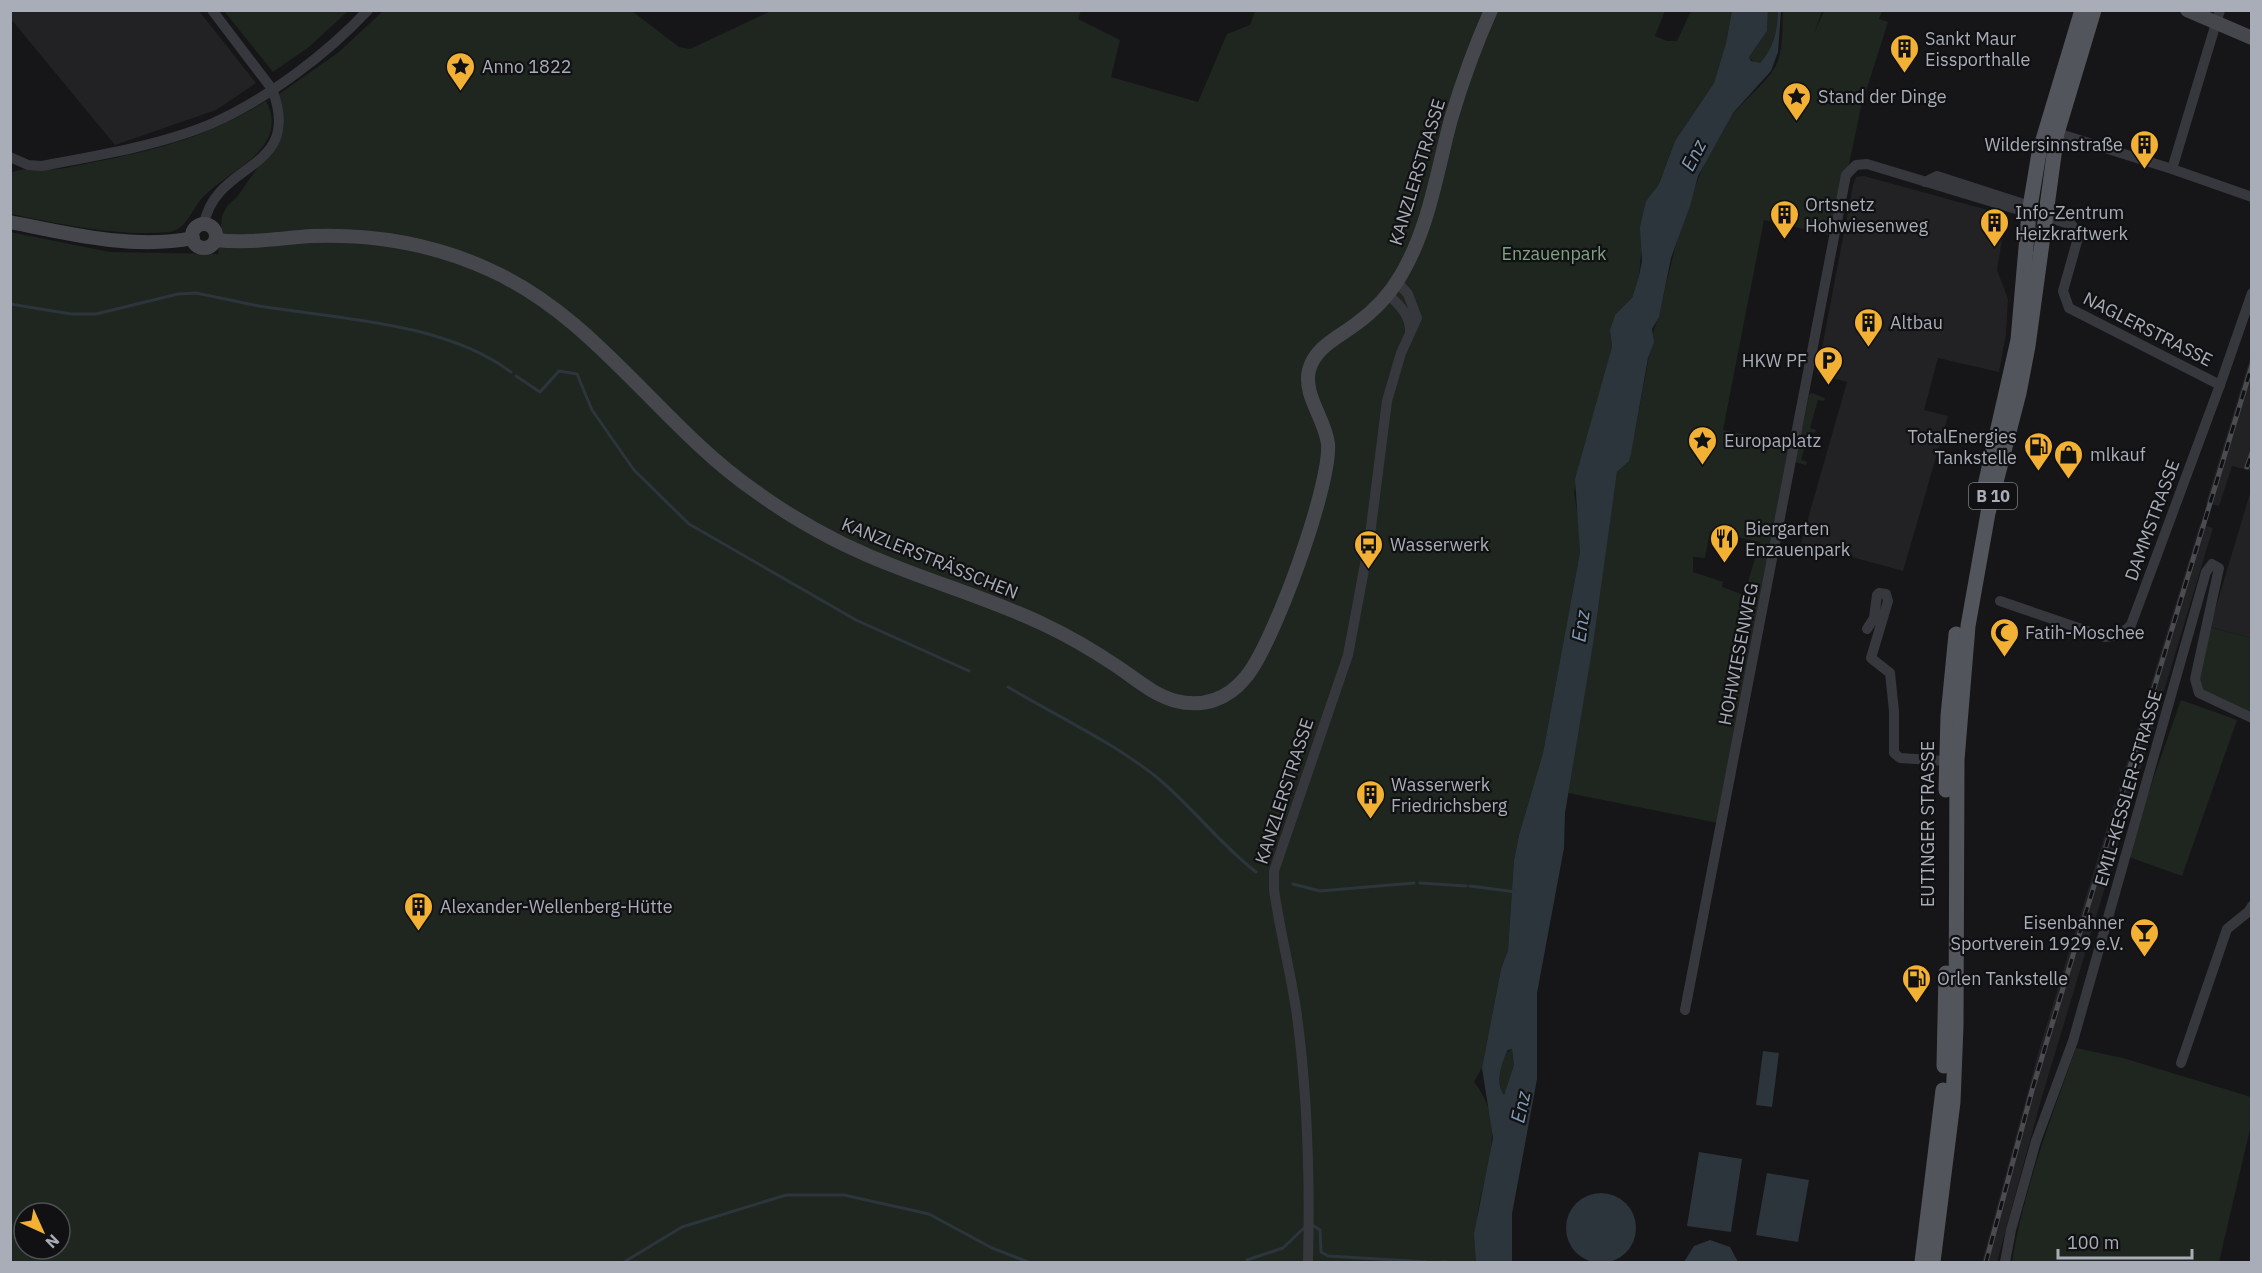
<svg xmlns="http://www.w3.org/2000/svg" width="2262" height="1273" font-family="'IBM Plex Sans',sans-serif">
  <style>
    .built { fill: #222225 }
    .green { fill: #1e261f; fill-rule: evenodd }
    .water { fill: #2c353c; fill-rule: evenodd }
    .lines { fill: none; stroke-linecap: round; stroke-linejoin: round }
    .stream { stroke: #2c353c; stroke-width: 3 }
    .minor { stroke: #37383d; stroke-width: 10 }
    .secondary { stroke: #45474d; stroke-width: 14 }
    .primary { stroke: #53555c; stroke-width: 15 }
    .rail-casing { stroke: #4a4c52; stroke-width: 5 }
    .rail { stroke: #111113; stroke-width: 3; stroke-dasharray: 9; stroke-linecap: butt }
    .labels { text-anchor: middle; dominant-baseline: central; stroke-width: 4.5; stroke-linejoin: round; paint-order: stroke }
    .shield { fill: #111113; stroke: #7b7e86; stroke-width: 1.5 }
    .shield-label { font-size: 16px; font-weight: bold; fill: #a8adb8 }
    .poi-label { font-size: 18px; fill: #a8adb8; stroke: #111113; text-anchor: start }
    .street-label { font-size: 18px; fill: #a8adb8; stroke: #111113 }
    .park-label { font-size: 18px; fill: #7fa381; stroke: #111113 }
    .water-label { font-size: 20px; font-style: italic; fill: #7f9bb3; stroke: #111113 }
  </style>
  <rect width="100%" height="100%" fill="#161618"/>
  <g class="built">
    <path d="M10,11h189l57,72 -40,27 -101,35 -104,-126z"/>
    <path d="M1864,176l142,39 -9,55 11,29 -2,35 -7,38 -61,-14 -14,52 24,6 -45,155 -102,-28 46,-161 -30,-8 36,-189 3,-8z"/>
    <path d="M2251,355v116l-19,-5 -13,40 -13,-3z"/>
    <path d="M2251,490v148l-41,-11z"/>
    <path d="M2200,524l13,4 -172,572 -44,162h-15l57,-212z"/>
  </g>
  <g class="green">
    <path d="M224,11h124l-39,36 -36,25z"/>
    <path d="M383,11h249l47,36 11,2 81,-38h310l-3,8 42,21 -9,37 87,25 29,-68 23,-9 5,-14h410l-10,25 12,5h10l14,-30h41l-6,32 -12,40 -39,58 -16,43 -13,17 -7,75 -7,22 -17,17 -5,15 2,17 -38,145 7,44 -1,16 -37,201 -24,82 -5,25 -6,90 -7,19 -19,99 -8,14c33,41 12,84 4,129 -2,16 -2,35 -2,51h-1465l-1,-1030 100,20 108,2 4,-38 5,-10 10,-9 26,-37 12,-11 6,-12 3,-10 -5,-33 60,-42zM24,1213h36v36h-36z"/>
    <path d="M1768,11h10c-1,21 -4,35 -18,52h-5l-6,-6 18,-26z"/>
    <path d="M1783,11h39l-8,22 10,-22h58l-3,8 9,3 -27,85 -27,129 -70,-16 -41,210 69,14 -74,379 -150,-30 49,-321 12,-11 2,-8 20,-108c2,-19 7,-22 10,-39 14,-62 30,-124 63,-180 13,-21 38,-38 50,-57 10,-16 8,-41 9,-58zM1710,531l50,11 -16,53 -22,-8 1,-5 -30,-10v-15l12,1z"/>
    <path d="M266,101c7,12 8,26 1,39 -13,24 -45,37 -64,57 -11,11 -16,33 -34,35 -50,5 -109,-8 -158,-18l-1,-41c18,-8 36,-1 55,-5 78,-16 131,-24 201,-67z"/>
    <path d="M1812,393l13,5 -1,3 -6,-1 -8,28 6,2 -1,3 -6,-1 -8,28 6,2 -1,3 -11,-3 14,-67z"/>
    <path d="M2205,626l46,12v80l-52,-25 -3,-24z"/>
    <path d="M2181,700l56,20 -55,156 -56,-20z"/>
    <path d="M2076,1048l47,10 128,39v28l-32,137h-207c12,-74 39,-144 64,-214z"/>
    <path d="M1512,1049l2,16 -10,30 -3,-1c-2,-14 -3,-38 11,-45z"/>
  </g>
  <g class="water">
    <path d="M1732,11h36l-1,20 -18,26 2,4 9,2c14,-16 17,-31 18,-52h3l-3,41 -7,19 -38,42 -35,63 -8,30 -19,52 -12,59 -7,12 2,13 -6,16 -17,96 -2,7 -12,11 -24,172 -28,169 -1,35 -27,145v86l-25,135v48h-36l-2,-28 19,-96 -11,-70 19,-99 7,-19 6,-90 5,-25 24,-82 37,-201 -5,-73 37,-132 -2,-17 5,-15 17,-17 7,-22 3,-15 -2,-34 6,-26 13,-17 16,-43 39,-58 12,-40zM1512,1049l2,16 -10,30c-9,-10 -3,-33 4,-45z"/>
    <path d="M1763,1051l16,2 -7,54 -16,-2z"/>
    <path d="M1699,1152l43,7 -11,73 -44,-6z"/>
    <path d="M1767,1173l42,7 -11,62 -42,-7z"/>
    <circle cx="1601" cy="1228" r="35"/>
    <path d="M1710,1240l20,7 8,15h-54l10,-16z"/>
  </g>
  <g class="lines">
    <g class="stream">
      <path d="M10,304l61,10h25l82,-20 18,-1c21,4 42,9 63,13 80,13 185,16 252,66"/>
      <path d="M516,376l24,16 19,-21 18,3 15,36 42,60 55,54 167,96 113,51"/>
      <path d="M1008,687c47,28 112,59 152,93 34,29 61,65 96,92"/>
      <path d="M1420,883l46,3"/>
      <path d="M1293,884l27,7 94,-8"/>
      <path d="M1470,886l46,6"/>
      <path d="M1314,1226l6,4 1,22 7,4 99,6"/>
      <path d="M1247,1260l36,-12 23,-22"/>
      <path d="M624,1262l58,-35 104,-32h58l85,19 63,34 36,14"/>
      <path d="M1441,1262h6"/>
    </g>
    <g class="minor">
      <path d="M2057,133l115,36 80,28"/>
      <path d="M10,157l18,8 13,1c55,-10 121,-21 172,-43 54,-24 114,-69 155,-113"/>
      <path d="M2172,169l48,-159"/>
      <path d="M1925,182l12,-6 93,30"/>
      <path d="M2044,216l28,9 6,13 -15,53 6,17 151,77"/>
      <path d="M204,224c12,-64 100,-52 68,-135l-60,-79"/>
      <path d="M1388,294c11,11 23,21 22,39"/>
      <path d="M2000,601l105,36 15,-2 11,-10 89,-240 32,-92"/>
      <path d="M1867,629l7,-11 3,-23 2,-2 7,1 2,7 -17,57 19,15 4,38v42l6,5 46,3"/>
      <path d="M1685,1010l161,-835 10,-10 11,-1 162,49"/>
      <path d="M2181,1063l46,-134 21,-17 4,-6"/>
      <path d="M1308,1262c2,-83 0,-164 -11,-246 -6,-43 -17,-84 -23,-126v-19l74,-216 21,-112 18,-142 14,-48 16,-35 -9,-24 -11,-12"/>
      <path d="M2005,1262l6,-32 25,-89 37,-100 133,-469 6,-8 7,4 -24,111 4,14 53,25"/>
    </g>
    <g class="secondary">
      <path d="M2187,10l65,28"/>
      <path d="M10,222c59,12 124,28 183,16"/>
      <circle cx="204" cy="236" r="12"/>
      <path d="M216,240c31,4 64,-2 96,-4 61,-2 122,8 178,34 107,48 170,155 265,221 44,32 93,58 144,77 48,19 98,34 144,56 26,12 51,27 75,43 19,13 36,28 58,34 27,7 52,-2 69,-23 28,-32 86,-192 83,-234 -3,-26 -25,-48 -19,-74 6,-23 30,-33 47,-46 18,-13 34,-30 45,-49 28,-47 36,-104 50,-156 11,-37 24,-73 40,-109"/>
    </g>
    <g class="primary">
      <path d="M1984,490l34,-150 11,-127 10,-60 43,-143"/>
      <path d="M1946,790l2,-74 8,-82"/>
      <path d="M1944,1066l2,-93"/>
      <path d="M1922,1262l21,-172"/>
      <path d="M1933,1262l20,-160 3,-76 1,-266 11,-134 20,-113 31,-120 9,-47 29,-213 37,-123"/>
    </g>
    <defs>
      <g id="rail">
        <path d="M2247,467l5,-14"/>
        <path d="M1986,1262l47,-175 219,-722"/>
      </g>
    </defs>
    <use href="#rail" class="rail-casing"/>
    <use href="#rail" class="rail"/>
  </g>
  <defs>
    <symbol id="building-pin" viewBox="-11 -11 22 30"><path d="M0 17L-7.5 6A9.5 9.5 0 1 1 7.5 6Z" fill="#f2b134" stroke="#111113"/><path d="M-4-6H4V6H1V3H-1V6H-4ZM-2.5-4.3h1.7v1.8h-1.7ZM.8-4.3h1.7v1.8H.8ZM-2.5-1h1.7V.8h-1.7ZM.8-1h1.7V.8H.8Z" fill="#111"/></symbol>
    <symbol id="sight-pin" viewBox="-11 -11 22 30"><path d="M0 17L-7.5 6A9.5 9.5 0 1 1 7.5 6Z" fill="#f2b134" stroke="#111113"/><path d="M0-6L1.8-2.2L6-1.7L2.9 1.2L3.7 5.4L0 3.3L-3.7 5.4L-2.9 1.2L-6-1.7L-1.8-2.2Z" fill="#111"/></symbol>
    <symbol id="parking-pin" viewBox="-11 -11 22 30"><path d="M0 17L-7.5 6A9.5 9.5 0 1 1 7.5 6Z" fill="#f2b134" stroke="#111113"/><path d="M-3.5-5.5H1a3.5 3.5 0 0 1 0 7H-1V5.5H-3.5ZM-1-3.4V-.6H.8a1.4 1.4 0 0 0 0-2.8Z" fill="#111"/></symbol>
    <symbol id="fuel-pin" viewBox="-11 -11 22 30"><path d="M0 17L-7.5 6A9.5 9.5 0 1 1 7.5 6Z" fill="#f2b134" stroke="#111113"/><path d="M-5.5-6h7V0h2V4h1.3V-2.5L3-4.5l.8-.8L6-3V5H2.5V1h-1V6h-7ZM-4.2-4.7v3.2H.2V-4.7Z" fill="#111"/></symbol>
    <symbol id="shop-pin" viewBox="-11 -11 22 30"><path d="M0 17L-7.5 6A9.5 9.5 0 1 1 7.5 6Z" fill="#f2b134" stroke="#111113"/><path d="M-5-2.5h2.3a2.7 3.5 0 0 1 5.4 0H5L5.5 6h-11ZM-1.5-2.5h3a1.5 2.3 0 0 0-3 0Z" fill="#111"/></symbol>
    <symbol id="restaurant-pin" viewBox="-11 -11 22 30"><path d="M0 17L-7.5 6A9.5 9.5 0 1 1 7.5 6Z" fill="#f2b134" stroke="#111113"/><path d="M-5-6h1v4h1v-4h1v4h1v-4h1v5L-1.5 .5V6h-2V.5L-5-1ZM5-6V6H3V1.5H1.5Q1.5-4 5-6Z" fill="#111"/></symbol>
    <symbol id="bus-pin" viewBox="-11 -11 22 30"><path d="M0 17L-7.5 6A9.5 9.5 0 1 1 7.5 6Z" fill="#f2b134" stroke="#111113"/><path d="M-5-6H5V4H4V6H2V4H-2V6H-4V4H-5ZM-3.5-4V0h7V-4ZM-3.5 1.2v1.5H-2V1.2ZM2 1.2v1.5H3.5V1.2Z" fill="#111"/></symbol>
    <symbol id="mosque-pin" viewBox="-11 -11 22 30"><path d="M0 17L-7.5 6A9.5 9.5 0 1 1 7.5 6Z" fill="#f2b134" stroke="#111113"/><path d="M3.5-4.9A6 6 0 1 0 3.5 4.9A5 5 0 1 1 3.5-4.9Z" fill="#111"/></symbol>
    <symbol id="bar-pin" viewBox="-11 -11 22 30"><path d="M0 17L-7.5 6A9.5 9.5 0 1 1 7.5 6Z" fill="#f2b134" stroke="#111113"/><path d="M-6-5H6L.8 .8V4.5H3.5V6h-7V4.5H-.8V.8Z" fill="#111"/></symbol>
  </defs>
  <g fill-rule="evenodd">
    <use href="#building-pin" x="1888" y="32" width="33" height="45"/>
    <use href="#sight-pin" x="444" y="50" width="33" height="45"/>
    <use href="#sight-pin" x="1780" y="80" width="33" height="45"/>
    <use href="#building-pin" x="2128" y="128" width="33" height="45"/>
    <use href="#building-pin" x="1768" y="198" width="33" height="45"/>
    <use href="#building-pin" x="1978" y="206" width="33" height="45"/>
    <use href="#building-pin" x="1852" y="306" width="33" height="45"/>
    <use href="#parking-pin" x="1812" y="344" width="33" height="45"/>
    <use href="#sight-pin" x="1686" y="424" width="33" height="45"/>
    <use href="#fuel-pin" x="2022" y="430" width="33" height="45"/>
    <use href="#shop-pin" x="2052" y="438" width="33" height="45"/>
    <use href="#restaurant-pin" x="1708" y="522" width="33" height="45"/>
    <use href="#bus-pin" x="1352" y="528" width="33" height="45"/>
    <use href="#mosque-pin" x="1988" y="616" width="33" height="45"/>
    <use href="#building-pin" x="1354" y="778" width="33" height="45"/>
    <use href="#building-pin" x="402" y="890" width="33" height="45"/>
    <use href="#bar-pin" x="2128" y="916" width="33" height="45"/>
    <use href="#fuel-pin" x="1900" y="962" width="33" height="45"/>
  </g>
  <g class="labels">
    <rect class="shield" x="1969" y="483" width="48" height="26" rx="4.5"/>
    <g class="shield-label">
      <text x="1993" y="496">B 10</text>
    </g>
    <g class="poi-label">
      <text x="1925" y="38">Sankt Maur<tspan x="1925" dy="21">Eissporthalle</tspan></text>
      <text x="482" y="66">Anno 1822</text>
      <text x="1818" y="96">Stand der Dinge</text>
      <text x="2123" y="144" text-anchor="end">Wildersinnstraße</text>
      <text x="1805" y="204">Ortsnetz<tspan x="1805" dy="21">Hohwiesenweg</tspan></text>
      <text x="2015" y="212">Info-Zentrum<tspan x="2015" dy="21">Heizkraftwerk</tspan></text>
      <text x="1890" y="322">Altbau</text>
      <text x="1807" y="360" text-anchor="end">HKW PF</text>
      <text x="2017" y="436" text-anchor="end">TotalEnergies<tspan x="2017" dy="21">Tankstelle</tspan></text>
      <text x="1724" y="440">Europaplatz</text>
      <text x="2090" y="454">mlkauf</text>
      <text x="1745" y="528">Biergarten<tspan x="1745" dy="21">Enzauenpark</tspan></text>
      <text x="1390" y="544">Wasserwerk</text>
      <text x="2025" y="632">Fatih-Moschee</text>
      <text x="1391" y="784">Wasserwerk<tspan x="1391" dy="21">Friedrichsberg</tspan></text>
      <text x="440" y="906">Alexander-Wellenberg-Hütte</text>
      <text x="2124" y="922" text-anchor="end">Eisenbahner<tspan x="2124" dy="21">Sportverein 1929 e.V.</tspan></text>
      <text x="1937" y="978">Orlen Tankstelle</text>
    </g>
    <g class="street-label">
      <text transform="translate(1417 172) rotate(-73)">KANZLERSTRASSE</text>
      <text transform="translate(2148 329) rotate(27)">NAGLERSTRASSE</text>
      <text transform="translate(2152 520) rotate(-70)">DAMMSTRASSE</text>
      <text transform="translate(930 558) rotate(22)">KANZLERSTRÄSSCHEN</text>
      <text transform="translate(1738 654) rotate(-79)">HOHWIESENWEG</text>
      <text transform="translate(2128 788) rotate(-74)">EMIL-KESSLER-STRASSE</text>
      <text transform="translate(1284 791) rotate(-72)">KANZLERSTRASSE</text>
      <text transform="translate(1927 824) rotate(-90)">EUTINGER STRASSE</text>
    </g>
    <g class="park-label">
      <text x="1554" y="253">Enzauenpark</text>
    </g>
    <g class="water-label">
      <text transform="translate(1693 155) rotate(-63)">Enz</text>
      <text transform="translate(1580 626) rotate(-82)">Enz</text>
      <text transform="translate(1520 1107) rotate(-78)">Enz</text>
    </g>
  </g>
  <rect width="2262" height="1273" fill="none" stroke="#a8adb8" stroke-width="24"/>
  <g transform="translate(42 1231) rotate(135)"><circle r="28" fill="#111113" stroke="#4d4f55" stroke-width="1.5"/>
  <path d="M0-4.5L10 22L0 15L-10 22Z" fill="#f2b134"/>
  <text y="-9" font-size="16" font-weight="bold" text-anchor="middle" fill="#a8adb8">N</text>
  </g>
  <path d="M2058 1249v9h134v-9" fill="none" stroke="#a8adb8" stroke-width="3"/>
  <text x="2067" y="1249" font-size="18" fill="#a8adb8" stroke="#111113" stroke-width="4.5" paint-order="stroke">100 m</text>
</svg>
